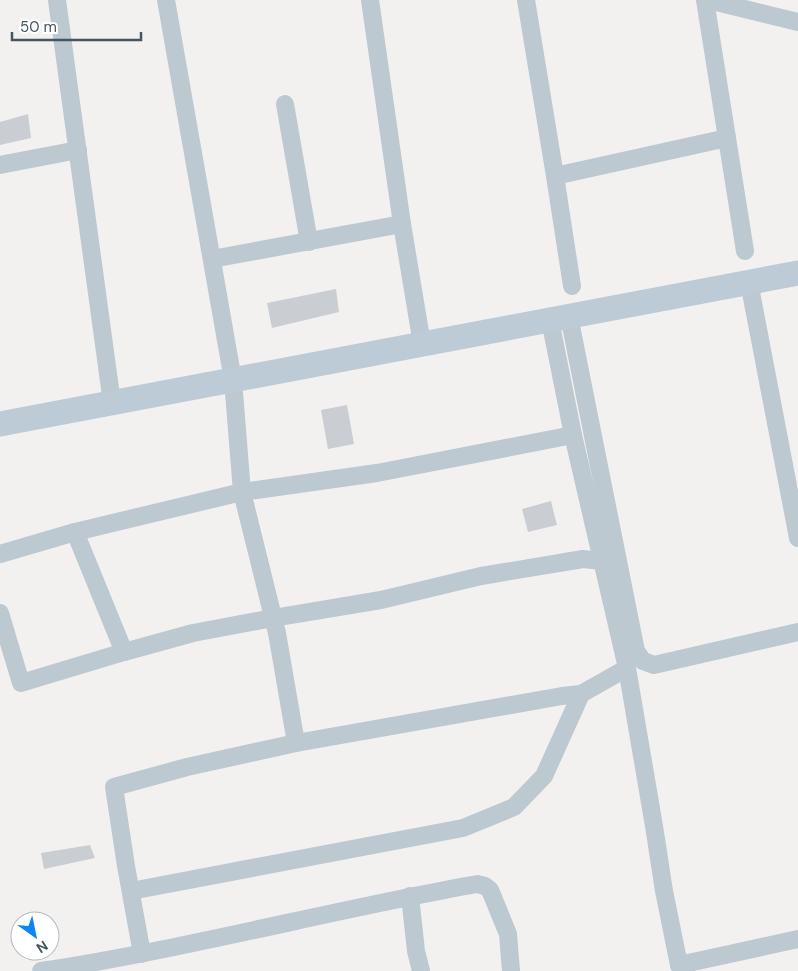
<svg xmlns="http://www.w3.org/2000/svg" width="798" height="971" font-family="'DM Sans',sans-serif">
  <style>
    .building { fill: #caced3 }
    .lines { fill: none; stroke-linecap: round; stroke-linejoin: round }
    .street { stroke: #bdc9d0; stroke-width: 18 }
    .secondary { stroke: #bccbd5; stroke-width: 25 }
  </style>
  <rect width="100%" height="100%" fill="#f3f0f0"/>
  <g class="building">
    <path d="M28,114l3,24 -31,7v-23z"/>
    <path d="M336,289l3,23 -67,16 -5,-25z"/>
    <path d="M347,405l7,39 -26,5 -7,-39z"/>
    <path d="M551,501l6,24 -29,7 -6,-23z"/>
    <path d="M90,845l5,13 -51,11 -3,-16z"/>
  </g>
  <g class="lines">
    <g class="street">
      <path d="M57,0l55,403"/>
      <path d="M370,0l32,224 20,120"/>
      <path d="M526,0l29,176 17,110"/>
      <path d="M705,0l40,251"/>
      <path d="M708,0l90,22"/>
      <path d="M285,104l24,138"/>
      <path d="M0,165l78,-15"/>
      <path d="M555,176l172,-38"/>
      <path d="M212,259l190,-35"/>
      <path d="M749,282l49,256"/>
      <path d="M569,316l67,335 7,10 11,4 144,-33"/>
      <path d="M550,320l23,115 54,233 27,158 10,65 15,74 3,6"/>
      <path d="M75,532l49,120"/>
      <path d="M0,554l75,-22 167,-40 135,-19 196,-38"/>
      <path d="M0,613l21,70 103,-31 69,-19 80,-15 108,-18 100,-24 102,-17 19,2"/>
      <path d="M296,743l266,-47 19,-2 46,-26"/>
      <path d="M131,891l332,-63 51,-21 30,-31 37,-82"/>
      <path d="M410,896l6,55 5,20"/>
      <path d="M142,954l-16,-88 -12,-79 73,-20 109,-24 -19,-110 -35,-141 -9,-112 -67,-380"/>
      <path d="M679,965l119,-26"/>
      <path d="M41,971c146,-22 290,-61 436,-87l8,2 5,4 18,44 3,37"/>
    </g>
    <path class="secondary" d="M0,424l798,-151"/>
  </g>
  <g transform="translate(35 936) rotate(147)"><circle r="24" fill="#ffffff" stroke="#b5bbbf"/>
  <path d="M0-4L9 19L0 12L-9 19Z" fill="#0c86f0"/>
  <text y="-8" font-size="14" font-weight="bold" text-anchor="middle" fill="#46565f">N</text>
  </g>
  <path d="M12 32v8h129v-8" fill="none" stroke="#46565f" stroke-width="2.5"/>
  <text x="20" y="32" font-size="15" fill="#46565f" stroke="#ffffff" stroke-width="4" paint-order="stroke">50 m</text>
</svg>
